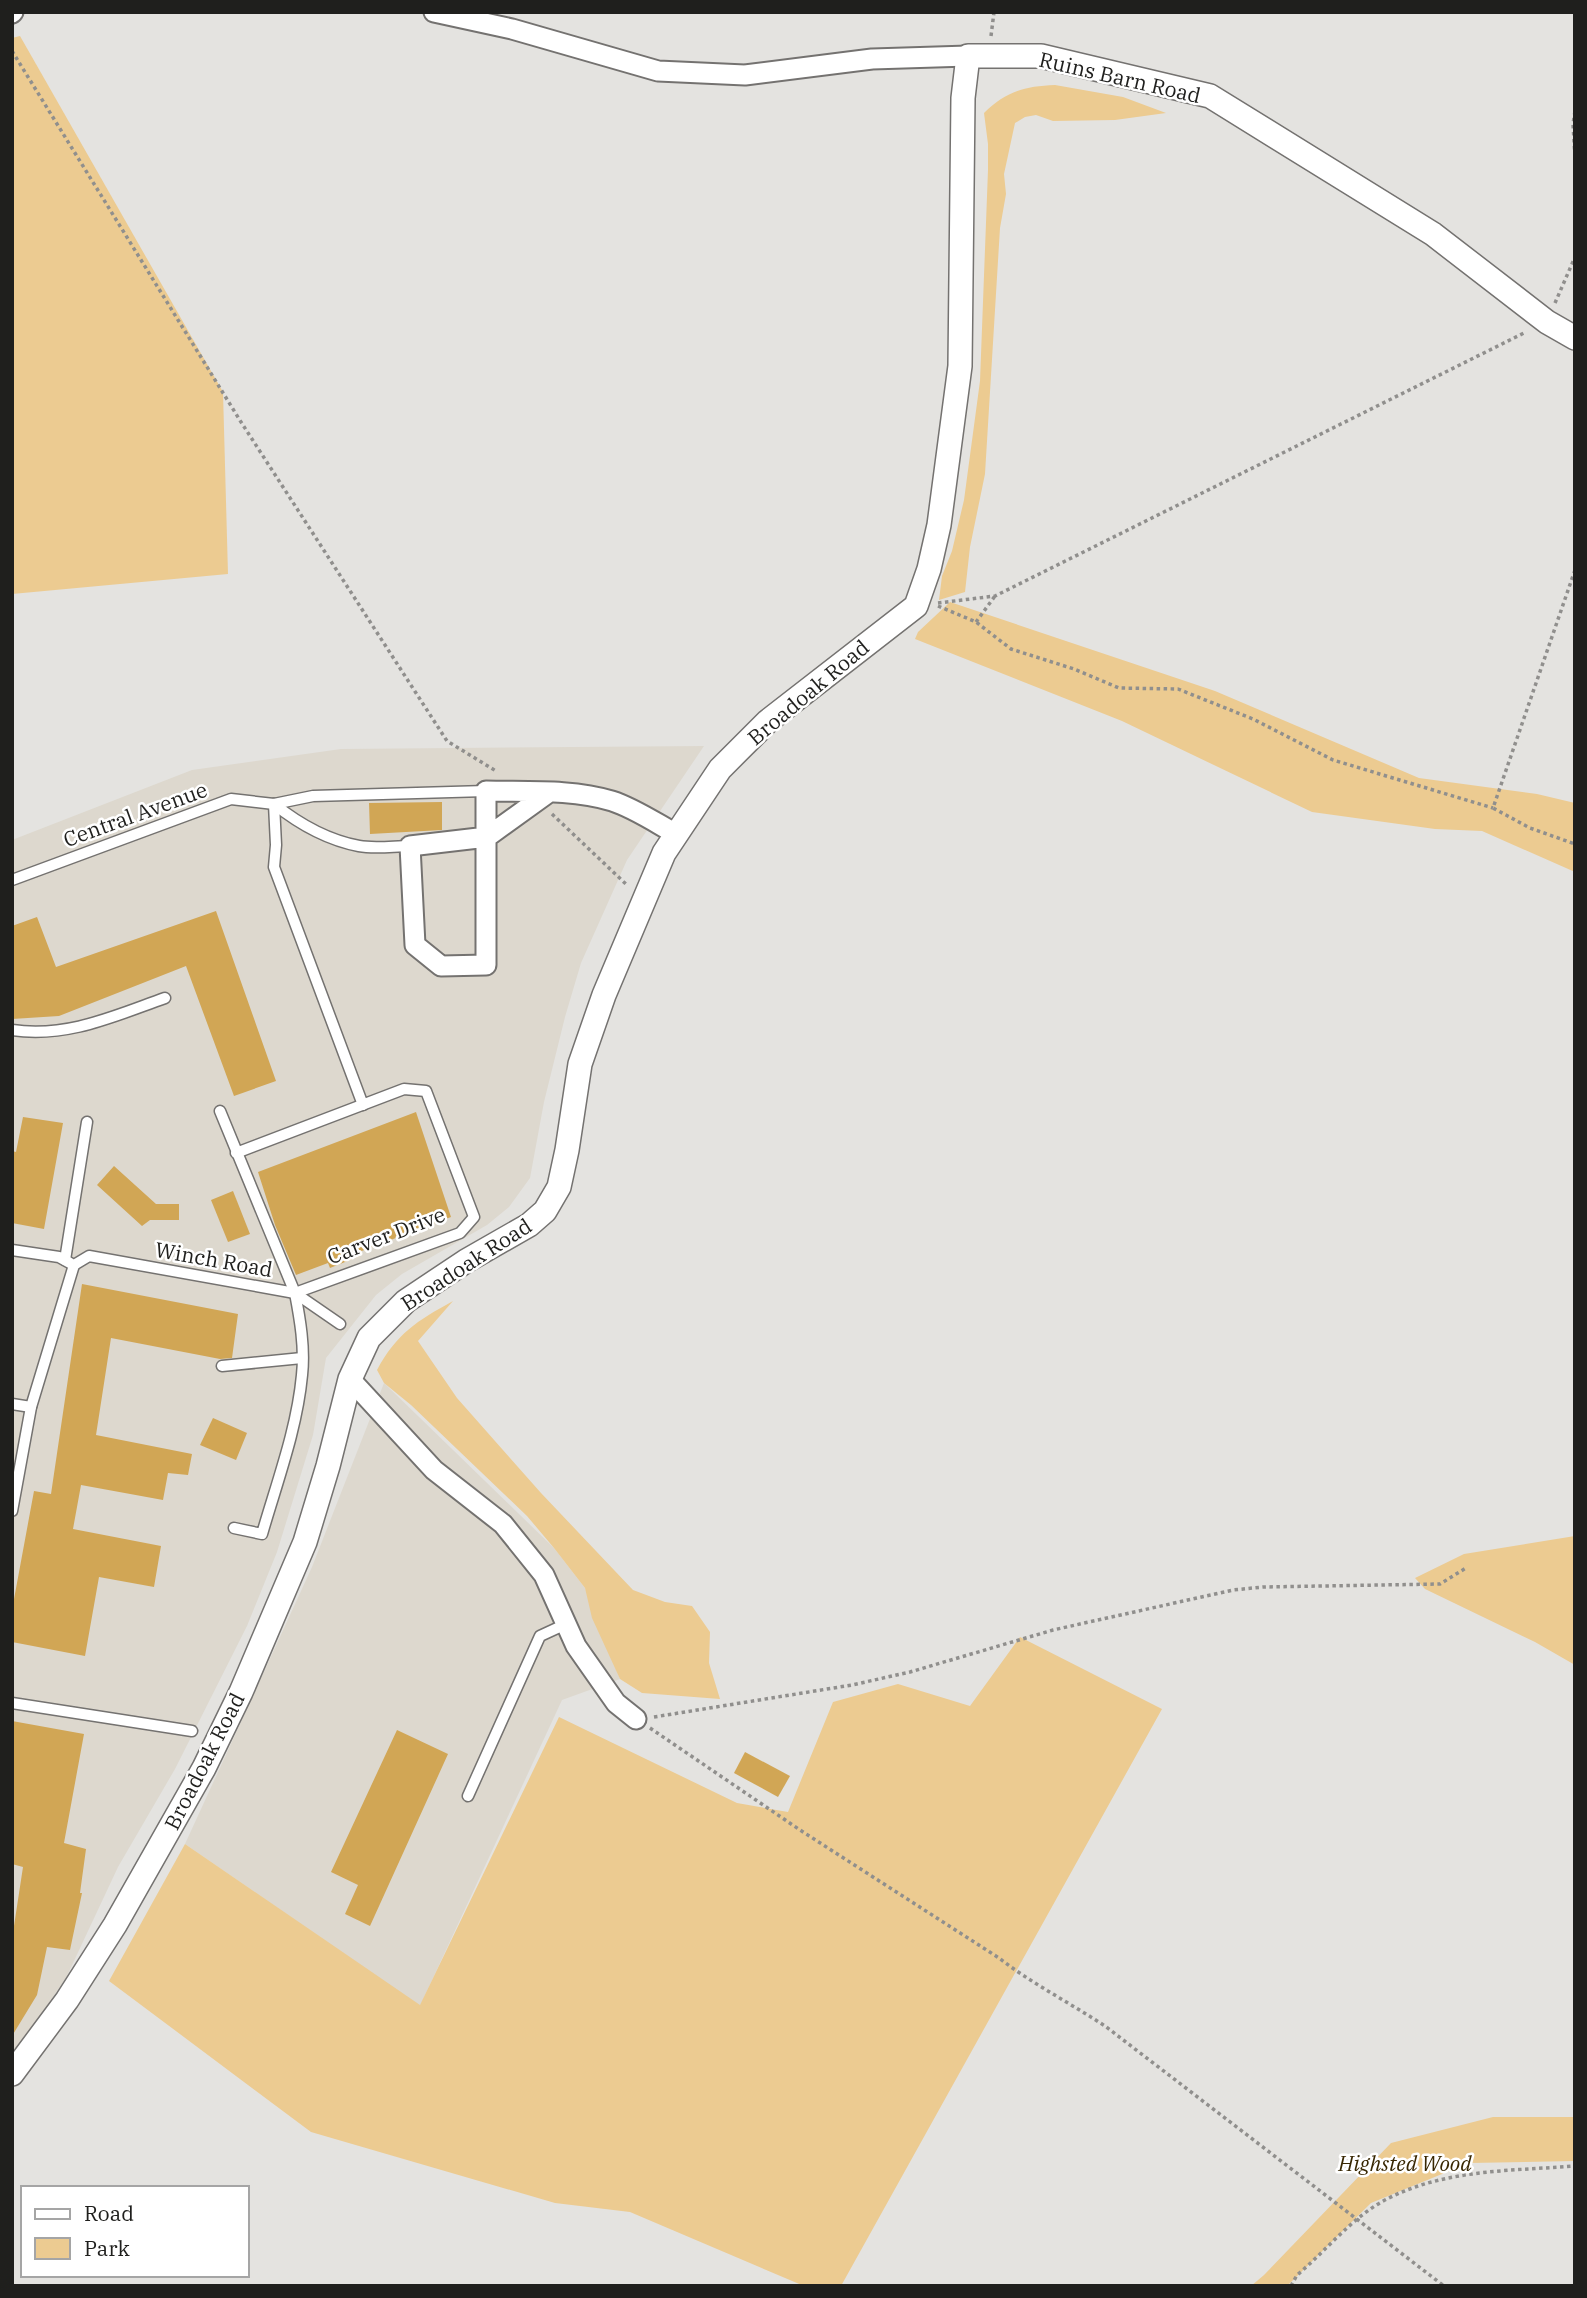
<svg xmlns="http://www.w3.org/2000/svg" width="1587" height="2298" font-family="'IBM Plex Serif',serif">
  <style>
    .built { fill: #ddd8ce }
    .green { fill: #eccb91 }
    .building { fill: #d1a655 }
    .lines { fill: none; stroke-linecap: round; stroke-linejoin: round }
    .service-casing { stroke: #747270; stroke-width: 13 }
    .minor-casing { stroke: #747270; stroke-width: 23 }
    .tertiary-casing { stroke: #747270; stroke-width: 26 }
    .path { stroke: #908f8d; stroke-width: 3.5; stroke-dasharray: 3.5 3.5; stroke-linecap: butt }
    .service { stroke: #fff; stroke-width: 10 }
    .minor { stroke: #fff; stroke-width: 19 }
    .tertiary { stroke: #fff; stroke-width: 23 }
    .labels { text-anchor: middle; dominant-baseline: central; stroke-width: 5; stroke-linejoin: round; paint-order: stroke }
    .street-label { font-size: 21px; fill: #1f1f1d; stroke: #fff }
    .park-label { font-size: 21px; font-style: italic; fill: #382702; stroke: #fff }
  </style>
  <rect width="100%" height="100%" fill="#e4e3e0"/>
  <g class="built">
    <path d="M704,746l-77,114 -46,103 -16,54 -21,85 -14,76 -21,29 -22,18 -85,49 -26,21 -50,63 -13,77 -36,117 -30,74 -72,143 -57,98 -52,111 -54,78v-1216l180,-70 149,-21z"/>
    <path d="M384,1383l170,165 31,40 35,91 -58,21 -142,306 -235,-162 127,-277z"/>
  </g>
  <g class="green">
    <path d="M20,36l203,356 5,182 -216,20v-556z"/>
    <path d="M1055,85l68,12 43,16 -51,7 -62,1 -17,-6 -11,2 -10,6 -11,51 2,20 -6,34 -15,246 -15,73 -5,45 -26,8 3,-24 10,-25 12,-51 16,-119 8,-211v-26l-4,-31c21,-21 41,-27 71,-28z"/>
    <path d="M950,602l265,89 204,87 118,16 38,9v69l-93,-41 -47,-2 -123,-17 -190,-91 -207,-82 3,-7z"/>
    <path d="M453,1301l-35,40 39,57 84,95 92,97 32,12 27,4 18,26 -1,31 11,36 -78,-6 -22,-14 -28,-61 -7,-30 -31,-40 -27,-32 -116,-111 -27,-22 -7,-13c20,-37 40,-49 76,-69z"/>
    <path d="M1575,1536v129l-40,-23 -110,-53 -10,-11 49,-24z"/>
    <path d="M1020,1637l142,72 -321,577h-37l-174,-74 -75,-9 -244,-71 -202,-151 76,-137 235,161 139,-288 178,86 51,9 45,-110 65,-18 72,22z"/>
    <path d="M1493,2117h82v44l-106,2 -98,40 -84,83h-36l13,-11 127,-132z"/>
  </g>
  <g class="building">
    <path d="M442,802v28l-72,4 -1,-31z"/>
    <path d="M216,911l60,170 -42,15 -48,-130 -127,50 -47,3v-93l25,-9 19,50z"/>
    <path d="M416,1112l35,105 -92,35 1,4 -30,12 -2,-5 -32,12 -21,-50 -17,-53z"/>
    <path d="M23,1117l40,6 -19,106 -32,-6v-72l4,1z"/>
    <path d="M114,1166l42,38h23v16h-29l-8,6 -45,-41z"/>
    <path d="M233,1191l17,43 -22,8 -17,-42z"/>
    <path d="M82,1284l156,30 -6,44 -12,1 -109,-21 -15,97 96,19 -4,21 -20,-2 -5,27 -82,-15 -8,44 88,17 -7,41 -55,-10 -14,79 -73,-14v-32l22,-119 17,3z"/>
    <path d="M213,1418l34,15 -11,27 -36,-15z"/>
    <path d="M12,1721l72,13 -20,109 22,6 -6,44h2l-12,57 -23,-3 -10,48 -25,41v-97l11,-72 -11,-3z"/>
    <path d="M397,1730l51,24 -78,172 -25,-12 13,-29 -27,-13z"/>
    <path d="M745,1752l45,24 -12,21 -44,-24z"/>
  </g>
  <g class="lines">
    <defs>
      <g id="service">
        <path d="M274,804l2,41 -2,22 89,238"/>
        <path d="M274,804c25,20 53,36 85,42 16,3 35,0 51,0"/>
        <path d="M12,880l219,-81 43,5 39,-8 173,-5"/>
        <path d="M12,1030c56,8 102,-14 153,-32"/>
        <path d="M220,1111l75,182c5,26 10,55 7,82 -5,54 -25,107 -40,159l-28,-6"/>
        <path d="M236,1153l168,-64 22,2 48,126 -14,16 -165,60"/>
        <path d="M12,1250l47,7 11,6"/>
        <path d="M65,1260l22,-138"/>
        <path d="M74,1265l15,-9 206,37 45,31"/>
        <path d="M222,1366l80,-8"/>
        <path d="M12,1404l19,3"/>
        <path d="M12,1511l19,-104 43,-142"/>
        <path d="M12,1703l180,28"/>
        <path d="M468,1796l72,-160 26,-12"/>
      </g>
      <g id="minor">
        <path d="M434,12l78,17 146,42 87,4 127,-16 96,-3"/>
        <path d="M12,13l1,-1"/>
        <path d="M548,793l-61,44 -77,9 5,99 26,21 45,-1v-174c42,1 86,-2 126,10 22,7 44,22 64,33"/>
        <path d="M350,1379l84,91 69,54 41,51 32,71 40,57 20,16"/>
      </g>
      <path id="tertiary" d="M12,2074l55,-74 48,-75 89,-157 37,-76 64,-150 23,-76 22,-87 19,-41 37,-37 60,-40 63,-36 16,-14 14,-24 8,-37 13,-86 24,-69 60,-142 56,-84 48,-48 148,-115 13,-37 10,-44 21,-159 3,-268 5,-42h73l169,40 223,138 114,88 28,16"/>
    </defs>
    <use href="#service" class="service-casing"/>
    <use href="#minor" class="minor-casing"/>
    <use href="#tertiary" class="tertiary-casing"/>
    <g class="path">
      <path d="M991,36l3,-24"/>
      <path d="M12,51l229,371 206,319 49,30"/>
      <path d="M1575,111l-2,13 2,33"/>
      <path d="M1555,303l20,-46"/>
      <path d="M1575,570l-82,238 37,20 45,16"/>
      <path d="M938,603l57,-7 531,-264"/>
      <path d="M938,606l38,16 35,27 63,20 45,19 59,1 75,30 80,41 160,48"/>
      <path d="M976,622l19,-26"/>
      <path d="M552,814l76,72"/>
      <path d="M654,1717l198,-32 58,-13 143,-42 180,-40 30,-3 177,-3 26,-16"/>
      <path d="M650,1728l150,102 199,128c32,25 71,45 106,68l339,260"/>
      <path d="M1291,2286l6,-11c29,-24 56,-59 90,-76 58,-30 124,-28 188,-33"/>
    </g>
    <use href="#service" class="service"/>
    <use href="#minor" class="minor"/>
    <use href="#tertiary" class="tertiary"/>
  </g>
  <g class="labels">
    <g class="street-label">
      <text transform="translate(1120 77) rotate(13)">Ruins Barn Road</text>
      <text transform="translate(808 692) rotate(-40)">Broadoak Road</text>
      <text transform="translate(135 814) rotate(-20)">Central Avenue</text>
      <text transform="translate(386 1235) rotate(-21)">Carver Drive</text>
      <text transform="translate(214 1259) rotate(10)">Winch Road</text>
      <text transform="translate(466 1264) rotate(-33)">Broadoak Road</text>
      <text transform="translate(204 1761) rotate(-63)">Broadoak Road</text>
    </g>
    <g class="park-label">
      <text x="1405" y="2163">Highsted Wood</text>
    </g>
  </g>
  <rect width="1587" height="2298" fill="none" stroke="#1f1f1d" stroke-width="28"/>
  <rect x="21" y="2186" width="228" height="91" fill="#ffffff" stroke="#a5a5a5" stroke-width="2"/>
  <rect x="35" y="2209" width="35" height="10" fill="#ffffff" stroke="#a5a5a5" stroke-width="2"/>
  <text x="84" y="2221" font-size="21" fill="#1f1f1d">Road</text>
  <rect x="35" y="2238" width="35" height="21" fill="#eccb91" stroke="#a5a5a5" stroke-width="2"/>
  <text x="84" y="2256" font-size="21" fill="#1f1f1d">Park</text>
</svg>
